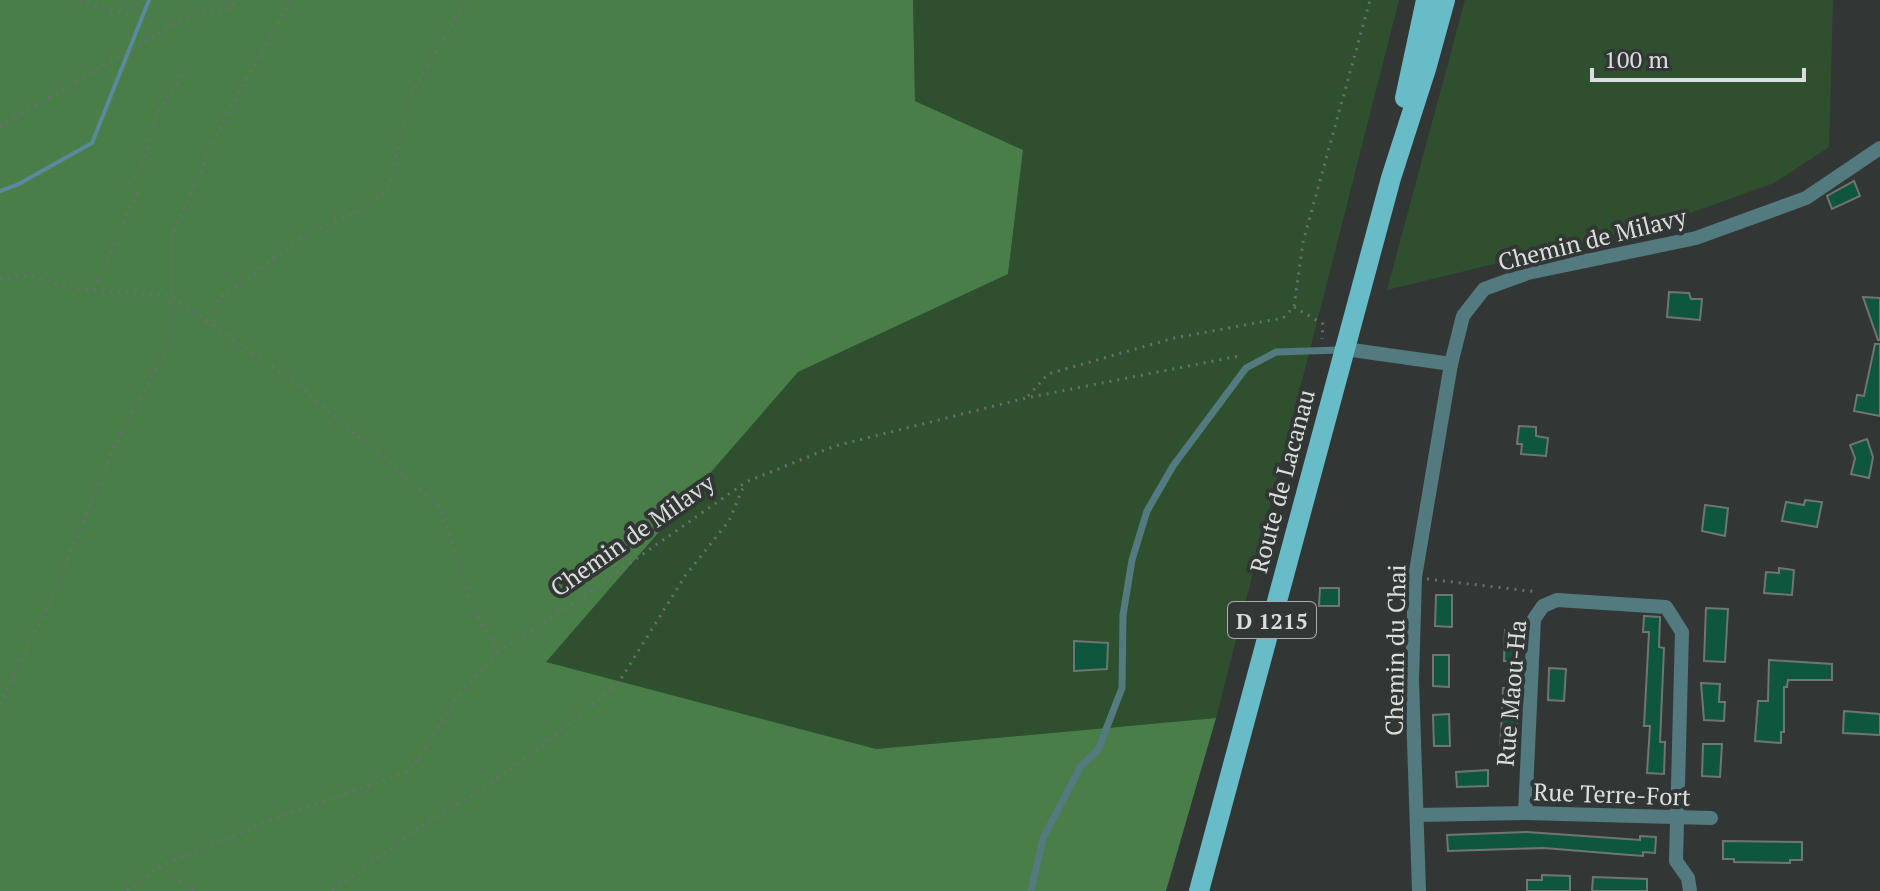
<svg xmlns="http://www.w3.org/2000/svg" width="1880" height="891" font-family="'PT Serif',serif">
  <style>
    .green { fill: #2f502e }
    .forest { fill: #497e49 }
    .lines { fill: none; stroke-linecap: round; stroke-linejoin: round }
    .stream { stroke: #58899c; stroke-width: 4 }
    .building { fill: #0f563e; stroke: #707572; stroke-width: 2 }
    .path { stroke: #6a6e6e; stroke-width: 3; stroke-dasharray: 2 6; stroke-linecap: butt }
    .service { stroke: #537a7f; stroke-width: 7 }
    .minor { stroke: #537a7f; stroke-width: 14 }
    .primary { stroke: #68bcc8; stroke-width: 20 }
    .labels { text-anchor: middle; dominant-baseline: central; stroke-width: 8; stroke-linejoin: round; paint-order: stroke }
    .shield { fill: #323736; stroke: #a8acac; stroke-width: 2 }
    .shield-label { font-size: 22px; font-weight: bold; fill: #dbdede }
    .street-label { font-size: 24px; fill: #dbdede; stroke: #323736 }
  </style>
  <rect width="100%" height="100%" fill="#323736"/>
  <g class="green">
    <path d="M913,0h486l-183,718 -340,31 -331,-86 253,-291 210,-98 15,-124 -108,-49z"/>
    <path d="M1465,0h368l-4,147 -55,36 -112,40 -275,67z"/>
  </g>
  <path class="forest" d="M0,0h913l2,101 108,49 -15,124 -210,98 -252,290 330,87 340,-31 -50,173h-1166z"/>
  <g class="lines">
    <path class="stream" d="M0,191l17,-6 75,-42 57,-143"/>
  </g>
  <g class="building">
    <path d="M1854,181l6,15 -28,13 -5,-13z"/>
    <path d="M1669,292l20,1 2,6h11l-2,21 -33,-3z"/>
    <path d="M1863,297l17,1v42h-2z"/>
    <path d="M1875,344h5v72l-26,-5 3,-16 7,1z"/>
    <path d="M1519,426l17,1v9l12,2 -2,18 -25,-2 1,-10h-5z"/>
    <path d="M1867,439l6,18 -4,21 -18,-4 4,-16 -5,-13z"/>
    <path d="M1805,500l17,2 -5,25 -35,-6 4,-19 18,3z"/>
    <path d="M1705,505l23,3 -3,28 -23,-5z"/>
    <path d="M1779,568l15,2 -2,25 -28,-2 2,-21 13,1z"/>
    <path d="M1320,588h19v18h-20z"/>
    <path d="M1436,595h16v32l-17,-1z"/>
    <path d="M1706,608l22,1 -3,53 -21,-1z"/>
    <path d="M1644,616l16,1 -1,30 5,1 -4,94h5l-1,32 -17,-1 3,-47h-6l5,-94h-6z"/>
    <path d="M1505,630h16l-1,32 -16,-1z"/>
    <path d="M1074,641l34,2 -1,26 -33,2z"/>
    <path d="M1433,655h16v32l-16,-1z"/>
    <path d="M1769,660l63,4v16h-44l-1,7h-3v45h-3v11l-26,-2 3,-40h10z"/>
    <path d="M1549,668l17,1 -2,32 -16,-1z"/>
    <path d="M1701,683l19,1 -1,18h6l-1,19 -20,-1z"/>
    <path d="M1503,688l15,1 -2,62 -5,-1 -1,4h-10z"/>
    <path d="M1844,711l36,3v21l-37,-2z"/>
    <path d="M1449,714l1,32h-16l-1,-31z"/>
    <path d="M1703,744h19l-2,33 -18,-1z"/>
    <path d="M1488,770v16l-31,1 -1,-15z"/>
    <path d="M1527,832l113,8v-4l16,1 -1,16 -12,-1v4l-13,-1 -86,-7 -96,3 -1,-16z"/>
    <path d="M1723,841l79,1v18h-12v3l-56,-1v-3h-11z"/>
    <path d="M1542,875l28,1v15h-43v-11h15z"/>
    <path d="M1593,877l54,2v12h-55z"/>
  </g>
  <g class="lines">
    <g class="path">
      <path d="M80,0l30,10 21,4 9,-14"/>
      <path d="M0,126l187,-109 39,-8 12,-9"/>
      <path d="M0,278l29,-2 43,12 99,8 125,87 144,124 32,99 26,46"/>
      <path d="M94,289l44,-98 -10,-9 14,-16 15,-53 26,-39"/>
      <path d="M1294,307l29,17 -1,15"/>
      <path d="M214,326l4,-28 32,-21 48,-38 65,-30 25,-21 24,-95 54,-93"/>
      <path d="M1028,396l20,-22 126,-36 109,-20 11,-11 9,-65 67,-242"/>
      <path d="M1427,579l111,13"/>
      <path d="M0,704l53,-110 64,-154 53,-96 3,-111 54,-120 65,-113"/>
      <path d="M159,867l37,24"/>
      <path d="M127,891l32,-24 116,-49 135,-47 45,-70 43,-49 58,-37 190,-133 89,-36 191,-48 213,-42"/>
      <path d="M332,891l82,-60 62,-38 68,-48 75,-63 66,-106 44,-55 16,-38"/>
    </g>
    <path class="service" d="M1031,891l12,-53 38,-72 17,-16 24,-62 1,-73 9,-55 15,-49 26,-45 73,-98 30,-16 64,-2"/>
    <g class="minor">
      <path d="M1345,349l106,15"/>
      <path d="M1525,813l9,-194 9,-13 14,-6 109,7 16,25 -6,229 12,17 2,13"/>
      <path d="M1417,815l108,-2 186,5"/>
      <path d="M1419,891l-7,-211 3,-103 36,-213 12,-48 21,-27 44,-16 168,-35 110,-40 74,-50"/>
    </g>
    <g class="primary">
      <path d="M1405,98l21,-98"/>
      <path d="M1199,891l192,-713 35,-109 19,-69"/>
    </g>
  </g>
  <g class="labels">
    <rect class="shield" x="1228" y="602" width="88" height="36" rx="6"/>
    <g class="shield-label">
      <text x="1272" y="620">D 1215</text>
    </g>
    <g class="street-label">
      <text transform="translate(1592 239) rotate(-14)">Chemin de Milavy</text>
      <text transform="translate(1282 481) rotate(-75)">Route de Lacanau</text>
      <text transform="translate(632 535) rotate(-35)">Chemin de Milavy</text>
      <text transform="translate(1395 650) rotate(-89)">Chemin du Chai</text>
      <text transform="translate(1511 693) rotate(-85)">Rue Maou-Ha</text>
      <text transform="translate(1612 794) rotate(2)">Rue Terre-Fort</text>
    </g>
  </g>
  <path d="M1592 68v12h212v-12" fill="none" stroke="#dbdede" stroke-width="4"/>
  <text x="1604" y="68" font-size="24" fill="#dbdede" stroke="#323736" stroke-width="6" paint-order="stroke">100 m</text>
</svg>
